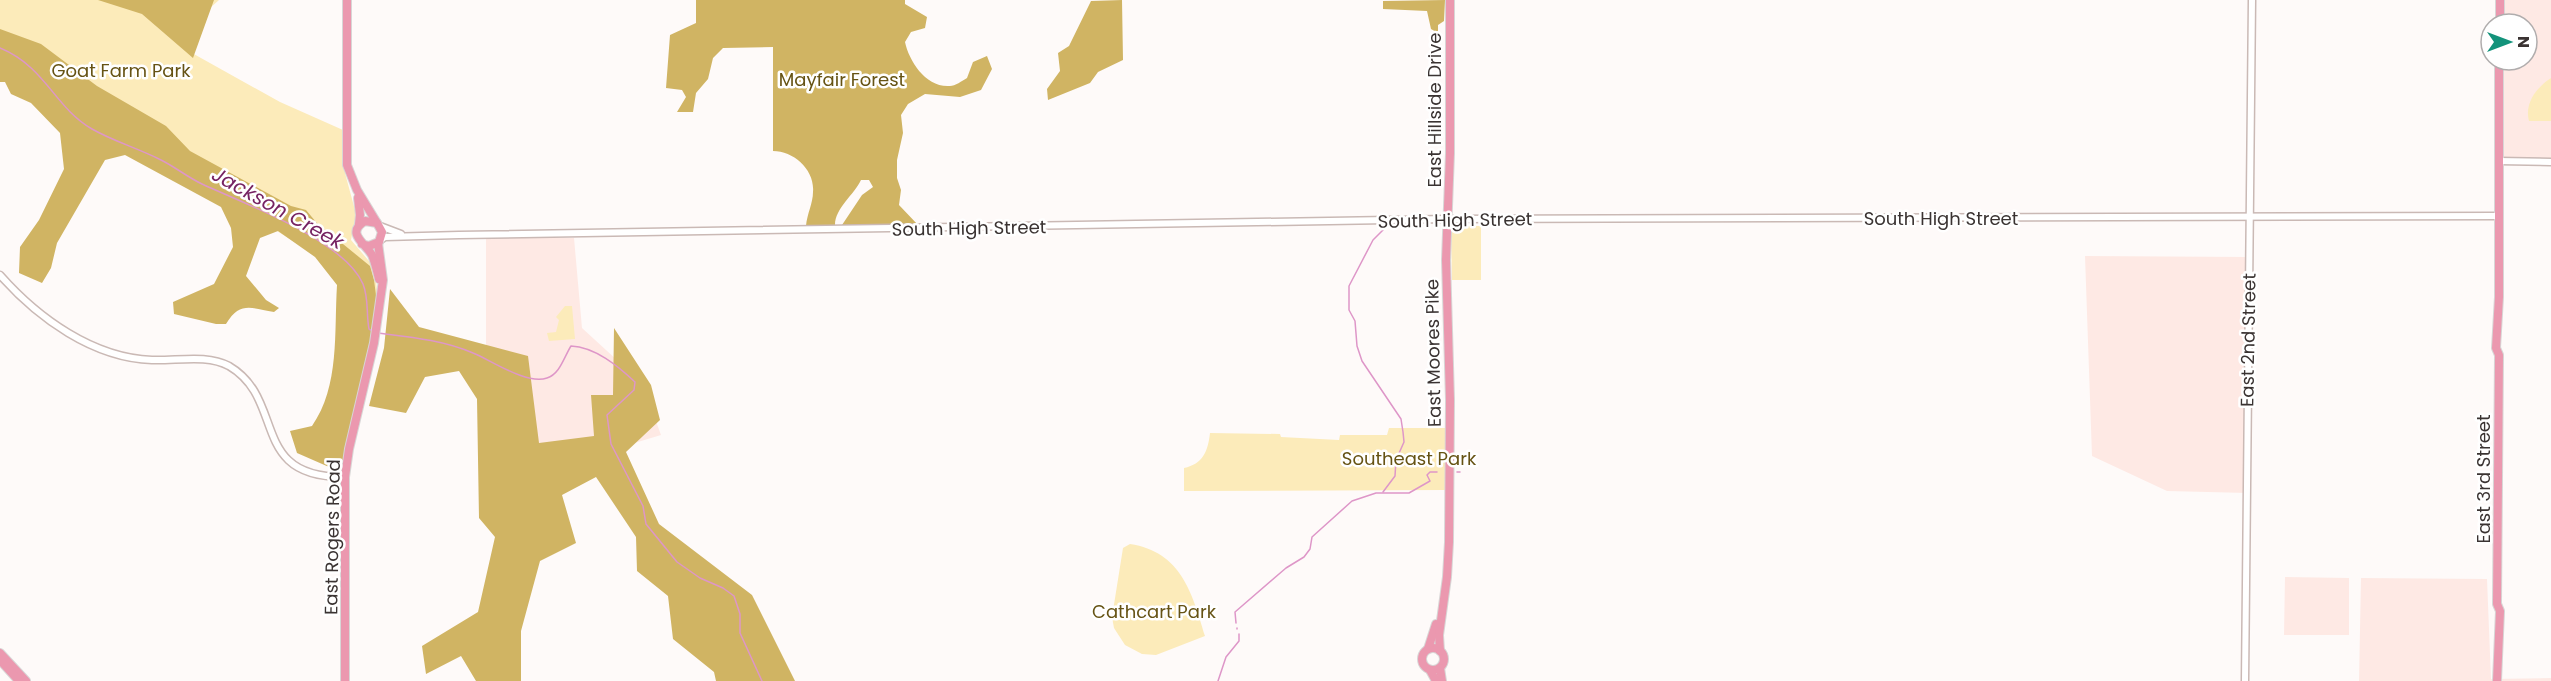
<svg xmlns="http://www.w3.org/2000/svg" width="2551" height="681" font-family="Poppins,sans-serif">
  <style>
    .built { fill: #fee9e4 }
    .green { fill: #fcebba }
    .forest { fill: #d0b463 }
    .lines { fill: none; stroke-linecap: round; stroke-linejoin: round }
    .stream { stroke: #de96c8; stroke-width: 1.5 }
    .minor-casing { stroke: #cab9b5; stroke-width: 9 }
    .major-casing { stroke: #d8d6d6; stroke-width: 10 }
    .minor { stroke: #fff; stroke-width: 6 }
    .major { stroke: #eb98af; stroke-width: 8 }
    .labels { text-anchor: middle; dominant-baseline: central; stroke-width: 5; stroke-linejoin: round; paint-order: stroke }
    .park-label { font-size: 18px; fill: #665314; stroke: #fff }
    .street-label { font-size: 18px; fill: #3a3332; stroke: #fff }
    .water-label { font-size: 20px; font-style: italic; fill: #762362; stroke: #fff }
  </style>
  <rect width="100%" height="100%" fill="#fefaf9"/>
  <g class="built">
    <path d="M2500,0h51v160h-52l1,-100h27v-36h-27z"/>
    <path d="M486,238h88l8,90 60,55 19,52 -175,53z"/>
    <path d="M2085,256l164,1 -1,236 -81,-2 -75,-35z"/>
    <path d="M2285,577l64,1v57h-65z"/>
    <path d="M2361,578l126,1 4,100 60,-1v3h-192z"/>
  </g>
  <g class="green">
    <path d="M0,0h219l-9,8 -18,45 88,49 63,28 2,43 11,41 -5,26 23,27 4,30 -6,2 -6,-12 -366,-230z"/>
    <path d="M2551,78v43h-22c-5,-18 8,-34 22,-43z"/>
    <path d="M1455,226h26v54h-29l-1,-49z"/>
    <path d="M565,306h7l3,33 -26,2 -2,-8 9,-1 3,-12 -3,-3z"/>
    <path d="M1389,428h58l-2,62 -261,1v-23c19,-4 24,-17 26,-35l70,1 1,3 58,3 1,-5h47z"/>
    <path d="M1130,544c51,8 62,48 75,92l-49,19 -14,-1 -17,-9 -11,-17 -2,-11 11,-69z"/>
  </g>
  <g class="forest">
    <path d="M98,0h116l-21,58 -51,-44z"/>
    <path d="M696,0h209v4l22,13 -2,11 -14,4 -6,10c4,19 21,46 45,44 5,0 12,-5 17,-8l6,-16 14,-6 5,13 -11,21 -21,7 -35,-3 -17,10 -7,11 2,18 -6,27v18l4,12 -2,15 20,21 -77,-1 20,-30 11,-8 -4,-7h-8c-7,15 -26,28 -26,45l-29,1c1,-12 7,-23 7,-34 2,-22 -19,-41 -40,-41v-104l-50,1 -10,10 -5,21 -12,14 -3,19h-16l9,-15 -4,-7 -16,-2 4,-53 26,-12z"/>
    <path d="M1122,0l1,60 -25,12 -8,11 -42,17 -1,-11 13,-18 -2,-18 11,-7 22,-45z"/>
    <path d="M1445,0l-1,21 -6,4v8l-7,-4 -4,-18 -44,-2v-8z"/>
    <path d="M0,29l41,15 56,42 69,40 24,25 101,55 15,4 10,12 54,44 4,14 3,23 -6,37 -28,120 -14,7 -32,-14 -7,-22 22,-5c28,-40 22,-94 25,-141l-22,-28 -37,-26 -18,7 -14,38 20,24 13,8 -5,4c-23,-4 -34,-11 -48,12h-10l-42,-10 -1,-12 41,-18 19,-37 -2,-19 -10,-21 -96,-52 -20,5 -48,83 -6,25 -9,15 -23,-10 1,-26 19,-27 25,-51 -4,-36 -29,-30 -20,-9 -6,-12h-5z"/>
    <path d="M390,289l29,38 109,29 11,87 55,-7 -3,-41h22l1,-67 37,57 9,35 -34,32 33,72 93,71 43,86h-79l-2,-9 -41,-33 -5,-43 -31,-25 -1,-34 -40,-60 -34,18 14,48 -36,18 -19,70v50h-45l-15,-25 -35,18 -4,-28 56,-34 17,-75 -16,-19 -2,-119 -18,-28 -34,6 -19,36 -37,-7 15,-58z"/>
  </g>
  <g class="lines">
    <g class="stream">
      <path d="M0,48c46,19 54,59 92,81 21,12 45,19 67,30 15,7 28,18 43,25 43,20 142,56 161,100 6,15 3,29 6,45l5,3"/>
      <path d="M378,333c32,4 65,7 95,20 18,7 53,32 74,25 13,-4 17,-21 24,-32 24,1 47,20 64,36l-1,8 -27,25 4,29 32,62 3,18 31,38 23,16 23,10 11,8 6,18v19l22,48"/>
      <path d="M1457,472h3"/>
      <path d="M1383,492l12,-16 1,-16 8,-18 -1,-10 -2,-13 -39,-58 -5,-15 -2,-25 -6,-11v-24l24,-46 12,-12"/>
      <path d="M1236,623l-1,-11 51,-44 18,-11 6,-8 2,-12 40,-36 24,-8h33l21,-12 -3,-6 3,-3h7"/>
      <path d="M1237,628v1"/>
      <path d="M1218,681l8,-24 13,-16v-7"/>
    </g>
    <defs>
      <g id="minor">
        <path d="M2499,161l52,1"/>
        <path d="M380,226l21,8"/>
        <path d="M379,241l6,-4 74,-2 989,-16 1051,-3"/>
        <path d="M0,275c38,43 93,83 152,85 25,1 55,-6 77,6 58,34 19,112 116,111"/>
        <path d="M2245,681l7,-681"/>
      </g>
      <g id="major">
        <path d="M347,0v165l10,25 20,33"/>
        <path d="M2500,0v24"/>
        <path d="M358,198l2,17 -1,9"/>
        <path d="M362,244l7,2 10,-4 3,-10 -5,-9 -12,-2c-20,12 0,22 7,34 3,7 5,16 7,24"/>
        <circle cx="1433" cy="659" r="11"/>
        <path d="M1428,649l8,-25"/>
        <path d="M1440,651l-1,-16 8,-58 2,-35 1,-142 -4,-140 4,-107v-153"/>
        <path d="M0,653l26,28"/>
        <path d="M0,660l19,21"/>
        <path d="M1440,668l2,13"/>
        <path d="M1430,670l6,11"/>
        <path d="M345,681v-204l4,-28 25,-106 9,-63 -5,-37"/>
        <path d="M2497,681l3,-70 -3,-7 2,-249 -3,-7 3,-51v-237"/>
      </g>
    </defs>
    <use href="#minor" class="minor-casing"/>
    <use href="#major" class="major-casing"/>
    <use href="#minor" class="minor"/>
    <use href="#major" class="major"/>
  </g>
  <g class="labels">
    <g class="park-label">
      <text x="121" y="70">Goat Farm Park</text>
      <text x="842" y="79">Mayfair Forest</text>
      <text x="1409" y="458">Southeast Park</text>
      <text x="1154" y="611">Cathcart Park</text>
    </g>
    <g class="street-label">
      <text transform="translate(1434 110) rotate(-90)">East Hillside Drive</text>
      <text x="1941" y="218">South High Street</text>
      <text transform="translate(1455 220) rotate(-1)">South High Street</text>
      <text transform="translate(969 228) rotate(-1)">South High Street</text>
      <text transform="translate(2248 340) rotate(-89)">East 2nd Street</text>
      <text transform="translate(1433 353) rotate(-91)">East Moores Pike</text>
      <text transform="translate(2483 479) rotate(-90)">East 3rd Street</text>
      <text transform="translate(332 537) rotate(-89)">East Rogers Road</text>
    </g>
    <g class="water-label">
      <text transform="translate(278 208) rotate(29)">Jackson Creek</text>
    </g>
  </g>
  <g transform="translate(2509 42) rotate(90)"><circle r="28" fill="#ffffff" stroke="#b0adad" stroke-width="1.5"/>
  <path d="M0-4.5L10 22L0 15L-10 22Z" fill="#13937b"/>
  <text y="-9" font-size="16" font-weight="bold" text-anchor="middle" fill="#3a3332">N</text>
  </g>
</svg>
